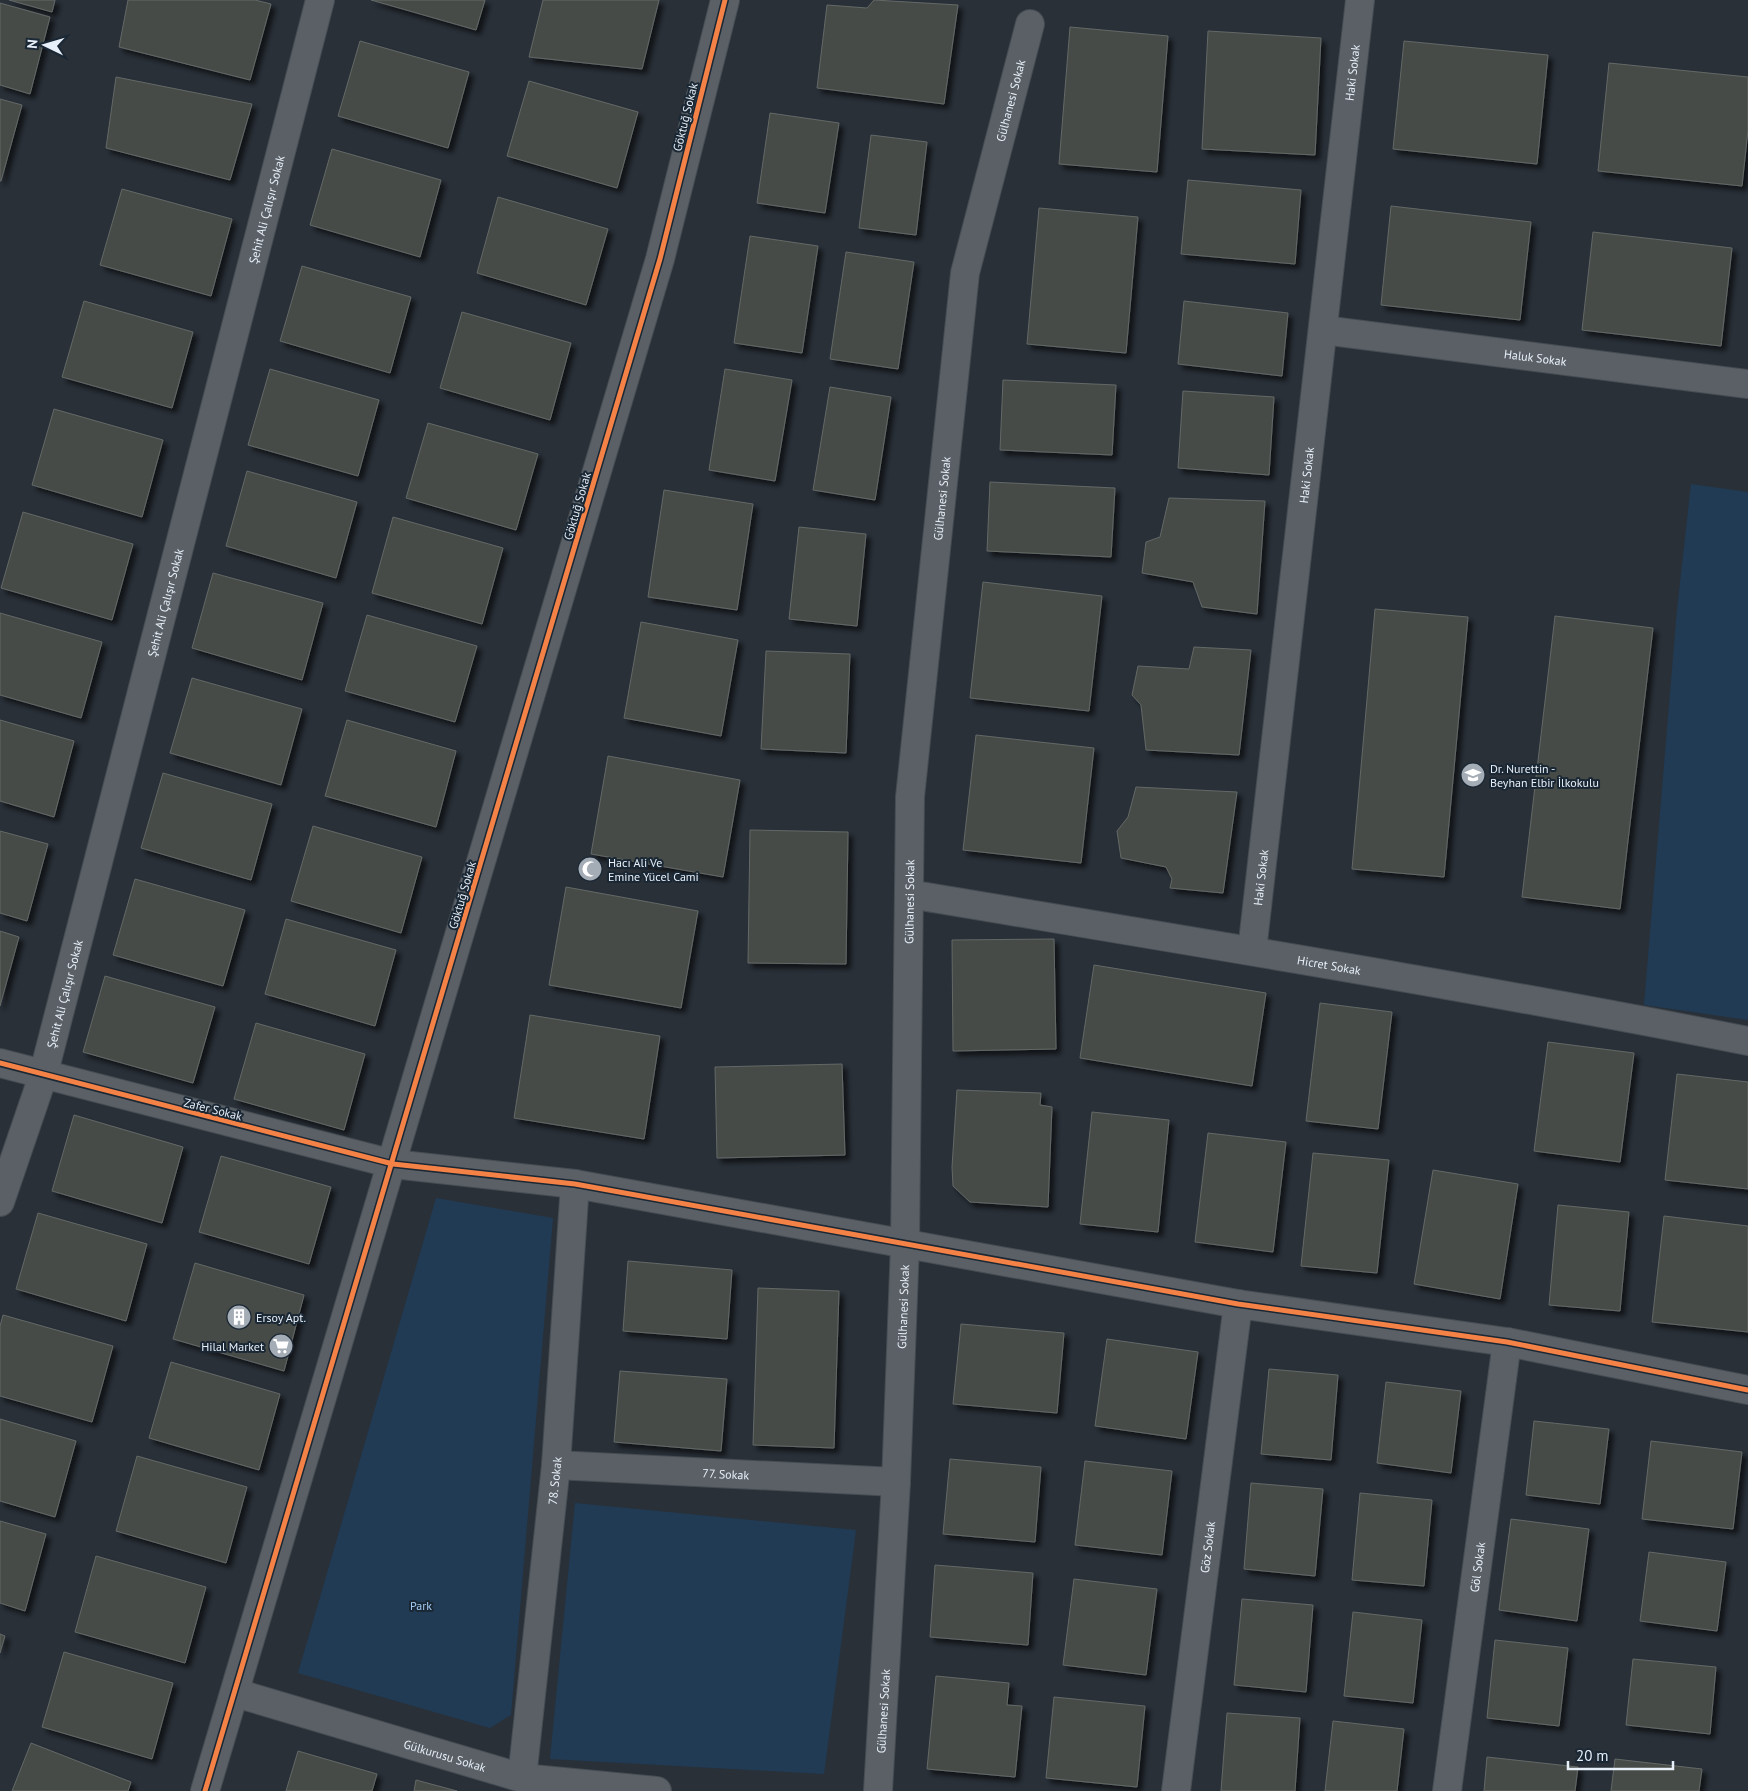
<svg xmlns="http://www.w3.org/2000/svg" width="1748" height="1791" font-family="'PT Sans',sans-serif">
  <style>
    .green { fill: #213b55 }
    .building { fill: #474c46; stroke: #636867; filter: url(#shadow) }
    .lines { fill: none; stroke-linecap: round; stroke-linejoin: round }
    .minor-casing { stroke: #454c52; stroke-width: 30 }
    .tertiary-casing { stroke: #454c52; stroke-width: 30 }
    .minor { stroke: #5a6066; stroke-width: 28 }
    .tertiary { stroke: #5a6066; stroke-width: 28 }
    .cycleway-casing { stroke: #1a2734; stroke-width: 8 }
    .cycleway { stroke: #f48246; stroke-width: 5 }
    .labels { text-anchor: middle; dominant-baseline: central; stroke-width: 4; stroke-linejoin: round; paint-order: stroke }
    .street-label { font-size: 12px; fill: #e7eff8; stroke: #1a2734 }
    .poi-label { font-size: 12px; fill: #e7eff8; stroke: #1a2734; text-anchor: start }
    .park-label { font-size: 12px; fill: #a3caf2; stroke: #1a2734 }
  </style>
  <defs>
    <filter id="shadow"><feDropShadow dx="4.5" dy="4.5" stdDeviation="2.5" flood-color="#0009"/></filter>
  </defs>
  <rect width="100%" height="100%" fill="#293038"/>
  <g class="green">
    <path d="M1691,484l57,8v528l-104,-15 33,-395z"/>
    <path d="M436,1198l117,20 -42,497 -21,13 -192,-55z"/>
    <path d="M575,1503l281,27 -32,244 -274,-15z"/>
  </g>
  <g class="building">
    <path d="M9,0h46l-3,12z"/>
    <path d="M128,0h127l16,4 -21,76 -131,-33z"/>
    <path d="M371,0h114l-9,30z"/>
    <path d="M543,0h116l-17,69 -113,-12z"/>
    <path d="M874,0l84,5 -14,99 -127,-16 10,-83 40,3z"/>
    <path d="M0,3l50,14 -20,77 -30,-9z"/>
    <path d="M1070,27l98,9 -11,136 -98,-8z"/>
    <path d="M1208,31l113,7 -6,117 -113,-6z"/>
    <path d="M360,41l109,31 -21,76 -110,-32z"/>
    <path d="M1404,41l144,14 -11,109 -144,-15z"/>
    <path d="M1609,63l139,14v53l-6,56 -144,-15z"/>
    <path d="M116,77l136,27 -22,76 -124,-32z"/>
    <path d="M529,81l109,31 -21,76 -110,-32z"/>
    <path d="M0,99l22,6 -21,76h-1z"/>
    <path d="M770,113l69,10 -14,90 -68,-10z"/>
    <path d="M871,135l56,7 -11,93 -57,-7z"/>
    <path d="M332,149l109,31 -21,77 -110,-32z"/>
    <path d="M1188,180l113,10 -6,74 -114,-10z"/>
    <path d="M122,189l110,30 -21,77 -111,-31z"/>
    <path d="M498,197l110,32 -22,76 -109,-32z"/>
    <path d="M1391,206l140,16 -11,98 -139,-15z"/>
    <path d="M1039,208l99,9 -12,136 -99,-9z"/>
    <path d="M1593,232l139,16 -11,98 -139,-16z"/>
    <path d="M750,236l68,10 -16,107 -68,-10z"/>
    <path d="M846,252l68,10 -16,107 -68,-10z"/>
    <path d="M302,266l109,31 -21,76 -110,-32z"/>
    <path d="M84,301l109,31 -21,76 -110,-31z"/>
    <path d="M1184,301l104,12 -6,63 -104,-12z"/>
    <path d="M462,312l109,31 -21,77 -110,-32z"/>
    <path d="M270,369l109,31 -21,76 -110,-31z"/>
    <path d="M725,369l67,11 -17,101 -66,-11z"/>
    <path d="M1003,380l113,5 -4,70 -112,-5z"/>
    <path d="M830,387l61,10 -16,103 -62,-10z"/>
    <path d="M1183,391l91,6 -5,78 -91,-7z"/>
    <path d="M54,409l109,31 -21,77 -110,-32z"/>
    <path d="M428,423l110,31 -22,76 -110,-32z"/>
    <path d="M247,471l110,31 -21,76 -110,-32z"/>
    <path d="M990,482l125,6 -4,69 -124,-6z"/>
    <path d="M664,490l89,14 -16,106 -89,-13z"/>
    <path d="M1169,498l96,3 -8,113 -55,-7 -9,-25 -51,-9 4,-31 14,-5z"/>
    <path d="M23,512l110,32 -21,76 -111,-32z"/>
    <path d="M393,517l110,31 -21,76 -110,-31z"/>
    <path d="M799,527l67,7 -9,92 -68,-7z"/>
    <path d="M213,573l110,30 -21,77 -110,-32z"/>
    <path d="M983,582l119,14 -13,115 -119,-13z"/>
    <path d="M1375,609l93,8 -24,260 -92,-8z"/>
    <path d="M0,613l102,29 -21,76 -81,-23z"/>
    <path d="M367,615l110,31 -22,76 -110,-31z"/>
    <path d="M1555,616l98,12 -33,281 -98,-12z"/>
    <path d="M641,622l97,18 -17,96 -97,-18z"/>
    <path d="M1194,647l57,3 -12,105 -93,-5 -5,-45 -9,-10 6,-29 51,3z"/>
    <path d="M766,651l84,3 -4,99 -85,-4z"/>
    <path d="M192,678l110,31 -21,76 -111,-32z"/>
    <path d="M0,720l74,21 -20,76 -54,-16z"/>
    <path d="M347,720l109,31 -20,76 -111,-31z"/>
    <path d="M976,735l118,13 -13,115 -118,-13z"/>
    <path d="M608,756l132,24 -17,97 -132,-23z"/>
    <path d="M163,773l109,31 -21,76 -110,-32z"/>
    <path d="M1136,787l101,5 -14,101 -53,-5 2,-9 -6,-12 -45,-9 -4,-27 11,-14z"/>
    <path d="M313,826l109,31 -21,76 -110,-32z"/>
    <path d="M750,830l98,2 -2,132 -98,-1z"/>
    <path d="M0,831l48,13 -21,77 -27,-8z"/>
    <path d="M135,879l110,31 -22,76 -110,-31z"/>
    <path d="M566,887l132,24 -17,97 -132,-23z"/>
    <path d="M286,919l110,31 -21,76 -110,-32z"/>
    <path d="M0,931l19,6 -19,69z"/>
    <path d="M1054,939l2,110 -103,2 -1,-111z"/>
    <path d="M1094,965l172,28 -14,93 -172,-28z"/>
    <path d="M105,976l110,31 -22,76 -110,-31z"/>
    <path d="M1320,1003l72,9 -14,117 -72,-8z"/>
    <path d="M530,1015l130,21 -16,103 -130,-21z"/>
    <path d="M256,1023l109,31 -21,76 -110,-31z"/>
    <path d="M1548,1042l86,11 -14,109 -86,-11z"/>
    <path d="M842,1064l3,91 -128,3 -2,-91z"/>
    <path d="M1677,1074l71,8v107l-83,-9z"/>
    <path d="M957,1090l84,3 -1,12 12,2 -4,100 -78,-5 -17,-16 -1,-19z"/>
    <path d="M1092,1112l77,8 -11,112 -78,-8z"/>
    <path d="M74,1115l109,32 -21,76 -110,-32z"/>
    <path d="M1208,1133l78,9 -13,110 -78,-10z"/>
    <path d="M1313,1153l76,7 -12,113 -76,-7z"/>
    <path d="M221,1156l110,31 -22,77 -110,-32z"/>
    <path d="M1433,1170l85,14 -18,115 -86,-15z"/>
    <path d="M1558,1205l71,7 -9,99 -71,-6z"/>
    <path d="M38,1213l109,31 -21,77 -110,-32z"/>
    <path d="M1664,1216l84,10v106l-96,-10z"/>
    <path d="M628,1261l104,9 -5,69 -104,-8z"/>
    <path d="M195,1263l109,32 -20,76 -111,-32z"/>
    <path d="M758,1288l81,3 -5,157 -81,-3z"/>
    <path d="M3,1315l110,31 -21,76 -92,-26v-70z"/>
    <path d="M961,1324l103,9 -7,80 -104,-9z"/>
    <path d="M1107,1339l91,13 -12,87 -91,-13z"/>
    <path d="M171,1362l109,32 -21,76 -110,-32z"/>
    <path d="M1269,1369l69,6 -7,85 -70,-6z"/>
    <path d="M620,1371l107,8 -6,72 -107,-9z"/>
    <path d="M1386,1382l75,9 -10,82 -74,-10z"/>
    <path d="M0,1419l76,22 -21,76 -55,-16z"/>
    <path d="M1534,1421l75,8 -9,75 -74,-9z"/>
    <path d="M1651,1441l91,11 -9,77 -91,-10z"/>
    <path d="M137,1456l110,31 -21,76 -110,-32z"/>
    <path d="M950,1459l91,8 -6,75 -92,-8z"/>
    <path d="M1085,1461l87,10 -10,84 -87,-10z"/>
    <path d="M1251,1483l72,6 -8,87 -71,-7z"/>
    <path d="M1360,1493l72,7 -8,86 -72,-6z"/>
    <path d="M1511,1519l78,10 -12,92 -78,-11z"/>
    <path d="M0,1521l46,13 -21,77 -25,-8z"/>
    <path d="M1649,1552l77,10 -9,69 -77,-10z"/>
    <path d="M96,1556l110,31 -21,76 -110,-31z"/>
    <path d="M935,1565l98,8 -5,72 -98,-8z"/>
    <path d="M1074,1579l83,10 -11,86 -83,-10z"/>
    <path d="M1242,1599l71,6 -7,87 -72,-7z"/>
    <path d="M1353,1612l69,8 -9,83 -69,-7z"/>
    <path d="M0,1634l5,2 -5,17z"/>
    <path d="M1495,1640l73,8 -9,78 -72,-8z"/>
    <path d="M64,1652l109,31 -21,76 -110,-32z"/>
    <path d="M1633,1659l83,8 -6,67 -84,-9z"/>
    <path d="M936,1676l73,7 -2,22 15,1 -7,71 -88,-8z"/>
    <path d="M1054,1697l91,9 -8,81 -91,-9z"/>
    <path d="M1227,1713l73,5 -5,73h-74z"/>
    <path d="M1333,1721l71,8 -7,62h-72z"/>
    <path d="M31,1743l100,39 -3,9h-116z"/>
    <path d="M298,1751l79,23 -5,17h-86z"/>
    <path d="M1487,1757l91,10 -3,24h-91z"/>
    <path d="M1615,1759l87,10 -3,22h-88z"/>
    <path d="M416,1780l41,11h-43z"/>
  </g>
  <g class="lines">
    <defs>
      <g id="minor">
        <path id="s1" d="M1323,330l425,54"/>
        <path id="s2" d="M909,894c280,47 560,92 839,147"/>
        <path id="s3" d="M1252,951l108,-951"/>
        <path d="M0,1063l393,101"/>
        <path id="s4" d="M0,1202l43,-126 277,-1076"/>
        <path id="s5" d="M556,1465l340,17"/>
        <path id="s6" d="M236,1693l286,85 135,13"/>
        <path id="s7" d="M522,1778l34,-313 19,-281"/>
        <path id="s8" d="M878,1791l18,-309 9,-238 5,-447 55,-524 65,-249"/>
        <path id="s9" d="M1176,1791l62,-487"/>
        <path id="s10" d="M1447,1791l60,-449"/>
      </g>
      <g id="tertiary">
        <path d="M393,1164l182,20 663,120 269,38 241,48"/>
        <path d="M205,1791l455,-1532 65,-259"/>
      </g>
    </defs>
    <use href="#minor" class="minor-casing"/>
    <use href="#tertiary" class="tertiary-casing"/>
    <use href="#minor" class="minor"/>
    <use href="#tertiary" class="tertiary"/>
    <defs>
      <g id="cycleway">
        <path d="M0,1063l393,101 182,20 663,120 269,38 241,48"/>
        <path d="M205,1791l455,-1532 65,-259"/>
      </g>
    </defs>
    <use href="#cycleway" class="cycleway-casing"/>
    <use href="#cycleway" class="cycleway"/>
  </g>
  <defs>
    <symbol id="school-disc" viewBox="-11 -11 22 22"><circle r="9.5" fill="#a4acb5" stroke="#1a2734"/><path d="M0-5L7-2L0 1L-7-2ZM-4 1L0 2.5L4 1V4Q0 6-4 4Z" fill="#fff"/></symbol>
    <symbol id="mosque-disc" viewBox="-11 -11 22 22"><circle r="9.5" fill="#a4acb5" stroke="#1a2734"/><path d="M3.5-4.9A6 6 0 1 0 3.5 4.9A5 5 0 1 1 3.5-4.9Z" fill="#fff"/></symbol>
    <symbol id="building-disc" viewBox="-11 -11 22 22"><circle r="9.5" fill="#a4acb5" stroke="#1a2734"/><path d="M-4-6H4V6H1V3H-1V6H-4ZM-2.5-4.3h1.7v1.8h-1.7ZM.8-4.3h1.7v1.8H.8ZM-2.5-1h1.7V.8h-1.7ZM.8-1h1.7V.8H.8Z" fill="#fff"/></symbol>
    <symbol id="supermarket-disc" viewBox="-11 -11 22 22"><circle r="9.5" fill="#a4acb5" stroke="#1a2734"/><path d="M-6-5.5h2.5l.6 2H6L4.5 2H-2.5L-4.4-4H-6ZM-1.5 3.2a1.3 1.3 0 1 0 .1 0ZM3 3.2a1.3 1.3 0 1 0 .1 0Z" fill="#fff"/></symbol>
  </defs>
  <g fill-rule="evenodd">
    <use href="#school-disc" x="1459" y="761" width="28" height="28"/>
    <use href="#mosque-disc" x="576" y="855" width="28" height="28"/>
    <use href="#building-disc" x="225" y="1303" width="28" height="28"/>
    <use href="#supermarket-disc" x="267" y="1332" width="28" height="28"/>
  </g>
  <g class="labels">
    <g class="street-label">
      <text stroke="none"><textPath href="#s3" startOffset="884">Haki Sokak</textPath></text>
      <text stroke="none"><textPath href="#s8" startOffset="1700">Gülhanesi Sokak</textPath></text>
      <text transform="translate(685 117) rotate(-76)">Göktuğ Sokak</text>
      <text stroke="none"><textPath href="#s4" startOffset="1028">Şehit Ali Çalışır Sokak</textPath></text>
      <text stroke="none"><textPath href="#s1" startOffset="214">Haluk Sokak</textPath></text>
      <text stroke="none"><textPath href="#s3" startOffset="479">Haki Sokak</textPath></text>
      <text stroke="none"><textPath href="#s8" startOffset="1295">Gülhanesi Sokak</textPath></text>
      <text transform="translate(577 506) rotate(-74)">Göktuğ Sokak</text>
      <text stroke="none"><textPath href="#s4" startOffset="622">Şehit Ali Çalışır Sokak</textPath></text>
      <text stroke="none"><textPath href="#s3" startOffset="74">Haki Sokak</textPath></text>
      <text transform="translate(462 895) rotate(-74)">Göktuğ Sokak</text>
      <text stroke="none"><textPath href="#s8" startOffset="890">Gülhanesi Sokak</textPath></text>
      <text stroke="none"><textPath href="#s2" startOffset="426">Hicret Sokak</textPath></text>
      <text stroke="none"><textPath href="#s4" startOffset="218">Şehit Ali Çalışır Sokak</textPath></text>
      <text transform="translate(213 1109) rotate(14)">Zafer Sokak</text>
      <text stroke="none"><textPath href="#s8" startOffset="485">Gülhanesi Sokak</textPath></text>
      <text stroke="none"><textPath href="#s5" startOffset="170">77. Sokak</textPath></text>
      <text stroke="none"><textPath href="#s7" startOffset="299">78. Sokak</textPath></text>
      <text stroke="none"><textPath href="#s9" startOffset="246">Göz Sokak</textPath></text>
      <text stroke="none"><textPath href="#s10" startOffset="226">Göl Sokak</textPath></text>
      <text stroke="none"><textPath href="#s8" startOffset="80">Gülhanesi Sokak</textPath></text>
      <text stroke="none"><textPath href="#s6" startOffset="218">Gülkurusu Sokak</textPath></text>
    </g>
    <g class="poi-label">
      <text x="1490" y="768">Dr. Nurettin -<tspan x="1490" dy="14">Beyhan Elbir İlkokulu</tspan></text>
      <text x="608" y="862">Hacı Ali Ve<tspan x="608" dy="14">Emine Yücel Cami</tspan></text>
      <text x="256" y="1317">Ersoy Apt.</text>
      <text x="264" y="1346" text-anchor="end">Hilal Market</text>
    </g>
    <g class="park-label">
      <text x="421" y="1605">Park</text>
    </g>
  </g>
  <g transform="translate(45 45) rotate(275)" stroke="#1a2734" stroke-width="4" paint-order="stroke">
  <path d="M0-4L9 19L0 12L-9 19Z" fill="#e7eff8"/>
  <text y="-8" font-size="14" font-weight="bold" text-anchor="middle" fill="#e7eff8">N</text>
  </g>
  <path d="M1568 1761v8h105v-8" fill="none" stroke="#e7eff8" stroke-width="2.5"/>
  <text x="1576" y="1761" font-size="15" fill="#e7eff8" stroke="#1a2734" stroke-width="4" paint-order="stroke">20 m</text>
</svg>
